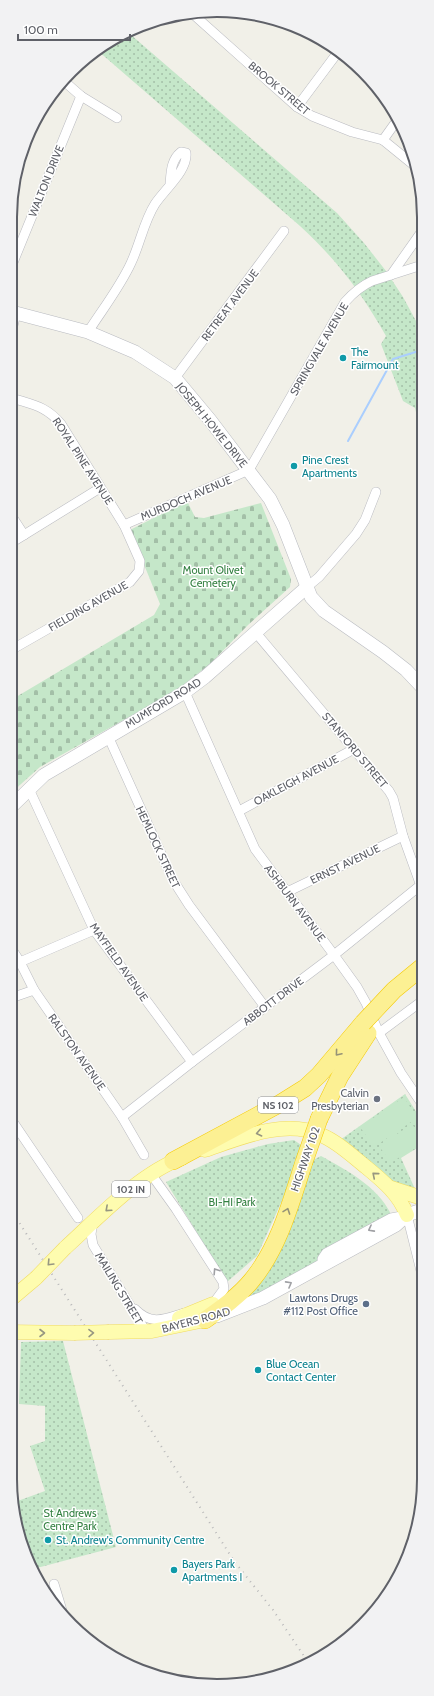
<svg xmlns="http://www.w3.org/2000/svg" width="434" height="1696" font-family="Cabin,sans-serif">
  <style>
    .cemetery { fill: url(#cemetery-stones) }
    .park { fill: url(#park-dots) }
    .garden { fill: #c5e7c9 }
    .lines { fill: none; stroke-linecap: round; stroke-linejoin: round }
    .stream { stroke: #aacefe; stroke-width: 2 }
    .street-casing { stroke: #babbc1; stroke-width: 10 }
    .secondary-casing { stroke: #b9bbc1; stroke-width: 14 }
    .primary-casing { stroke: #f1dc61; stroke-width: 15 }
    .highway-casing { stroke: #f6cb02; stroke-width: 18 }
    .street { stroke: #fff; stroke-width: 9 }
    .secondary { stroke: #fff; stroke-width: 13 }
    .primary { stroke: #fefcaf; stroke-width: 14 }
    .highway { stroke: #fcf093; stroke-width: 17 }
    .rail { stroke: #b8b8b9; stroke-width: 2; stroke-dasharray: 1 5; stroke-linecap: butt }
    .primary-bridge-casing { stroke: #f1dc61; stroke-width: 15; stroke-linecap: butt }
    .highway-bridge-casing { stroke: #f6cb02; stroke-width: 18; stroke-linecap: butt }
    .primary-bridge { stroke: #fefcaf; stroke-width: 14 }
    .highway-bridge { stroke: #fcf093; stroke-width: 17 }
    .oneway { stroke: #969377 }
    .oneway2 { stroke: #979781 }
    .oneway3 { stroke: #9fa0a4 }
    .culture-dot { fill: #0f9aa8; stroke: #fff; stroke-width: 1.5 }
    .worship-dot { fill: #6b7280; stroke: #fff; stroke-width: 1.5 }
    .service-dot { fill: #5c6f8a; stroke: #fff; stroke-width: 1.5 }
    .labels { text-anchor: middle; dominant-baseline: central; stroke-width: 3; stroke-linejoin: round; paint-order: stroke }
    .shield { fill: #fff; stroke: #8f9095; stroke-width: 1 }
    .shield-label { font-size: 10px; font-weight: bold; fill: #5f6168 }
    .street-label { font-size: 11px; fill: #5f6168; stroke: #fff }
    .culture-label { font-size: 11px; fill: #0d838f; stroke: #fff; text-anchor: start }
    .park-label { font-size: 11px; fill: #348142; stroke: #fff }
    .worship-label { font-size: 11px; fill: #5b616d; stroke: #fff; text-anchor: end }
    .service-label { font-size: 11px; fill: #4e5e75; stroke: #fff; text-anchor: end }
    .rim { fill: none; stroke: #5f6168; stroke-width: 2 }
  </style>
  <defs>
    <pattern id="cemetery-stones" width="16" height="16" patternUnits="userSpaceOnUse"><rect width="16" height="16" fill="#c5e7c9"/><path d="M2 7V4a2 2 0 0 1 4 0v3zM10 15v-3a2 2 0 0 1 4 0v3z" fill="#a3bfa7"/></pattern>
    <pattern id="park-dots" width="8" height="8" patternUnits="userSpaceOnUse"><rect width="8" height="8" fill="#c5e7c9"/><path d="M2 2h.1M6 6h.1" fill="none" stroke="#a3bfa7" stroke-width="1.8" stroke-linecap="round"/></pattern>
  </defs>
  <rect width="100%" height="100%" fill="#f1f0e8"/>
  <path class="cemetery" d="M187,501l8,16 9,1 57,-15 30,76 -1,8 -42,38 -38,39 -33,26 -137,77 -29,26v-93l143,-85 6,-11 -30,-74z"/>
  <g class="park">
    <path d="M130,34l207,179 27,30 22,28 17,26 19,35v105l-7,-29 -12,-7 -22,-57 5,-8c-25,-44 -49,-76 -86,-110l-203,-176z"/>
    <path d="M405,1094l17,27v24l-21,13 14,31 -14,-1 -61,-48z"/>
    <path d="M294,1140l7,5 -17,51 -27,60 -30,26 -61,-100 55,-25 47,-13z"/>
    <path d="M321,1156c27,15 56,30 70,58l-74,49 -66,36 -18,6 80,-145z"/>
    <path d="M63,1341l53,206 -83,22 -7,-11 -11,-56 30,-11 -15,-45 15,-5v-35l-26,-2 2,-62z"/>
  </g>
  <g class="garden">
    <path d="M404,1097l13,21 -43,29 -14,-20z"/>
    <path d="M412,1124l10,15v3l-31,21 -12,-17z"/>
  </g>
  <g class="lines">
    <path class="stream" d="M348,441l45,-82 29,-9"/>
    <defs>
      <g id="street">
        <path d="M194,15l103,92 15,9 40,16 31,8 32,26"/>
        <path d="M65,82l16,14 36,22"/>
        <path d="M297,107l41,-55"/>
        <path d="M383,140l15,-21"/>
        <path d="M12,265l69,-169"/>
        <path d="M391,275l31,-44"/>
        <path d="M12,330l4,-17"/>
        <path d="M88,332c14,-22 32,-45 43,-69 9,-19 13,-42 24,-59 10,-15 33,-34 31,-51l-5,-1c-10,8 -10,20 -11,32"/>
        <path d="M175,378l109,-147"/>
        <path d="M11,515l13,20"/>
        <path d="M124,525l125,-55 96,-168c8,-9 16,-16 27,-21l50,-16"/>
        <path d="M11,543l89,-55"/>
        <path d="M307,587l12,-10 37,-43 9,-14 11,-28"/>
        <path d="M256,633l133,158 4,7 10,38 18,50"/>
        <path d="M11,650l119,-68 9,-11 1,-10 -16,-36 -63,-101c-15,-18 -28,-19 -49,-26"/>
        <path d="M185,692l70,157 79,106 23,32 9,16 13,30 22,40 21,31"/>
        <path d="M108,736l65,144 16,25 76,102"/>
        <path d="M29,789l65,141 98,132"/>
        <path d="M239,811l115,-62"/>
        <path d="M287,892l116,-56"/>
        <path d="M11,948l9,14 14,28 88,127 22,38"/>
        <path d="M20,962l74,-32"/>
        <path d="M11,998l23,-8"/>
        <path d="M379,1033l43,-32"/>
        <path d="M122,1117l70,-55 142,-107 88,-71"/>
        <path d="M11,1119l67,99"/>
        <path d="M151,1174l25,35 47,73 1,7 -11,15"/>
        <path d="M93,1222l-2,12 2,11 52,85"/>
        <path d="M323,1265l-1,-6 4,-6 65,-35 16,-3 15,60"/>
        <path d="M135,1309c16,17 30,10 49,4"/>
        <path d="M54,1584l10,33"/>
      </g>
      <g id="secondary">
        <path d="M12,312l76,20 47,20 40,26 35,42 60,79 13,26 28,72 13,14 59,41 23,18 16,17"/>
        <path d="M11,807l33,-32 141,-83 20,-15 102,-90"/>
        <path d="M217,1316l46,-18 133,-73 11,-10 15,-5"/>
      </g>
      <g id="primary">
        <path d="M205,1150c35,-12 81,-32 116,-15 17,7 31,21 45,32 17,14 33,27 41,48"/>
        <path d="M391,1188l31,10"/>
        <path d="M65,1248c33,-30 75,-75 117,-90"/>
        <path d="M10,1300l26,-22"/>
        <path d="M179,1318l34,-14"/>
        <path d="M10,1332l64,1"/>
        <path d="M109,1332l43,-1 53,-11"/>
      </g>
      <g id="highway">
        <path d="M319,1119l21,-43 28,-43"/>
        <path d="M173,1161l108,-58 24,-15 14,-13 44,-52"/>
        <path d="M205,1320c17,-12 34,-24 47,-40 27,-33 39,-78 52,-118"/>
      </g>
    </defs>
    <use href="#street" class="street-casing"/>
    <use href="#secondary" class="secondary-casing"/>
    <use href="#primary" class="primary-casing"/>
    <use href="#highway" class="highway-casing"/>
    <use href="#street" class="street"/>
    <use href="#secondary" class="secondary"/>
    <use href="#primary" class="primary"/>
    <use href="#highway" class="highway"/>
    <path class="rail" d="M10,1208l224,353 39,49 35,52"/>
    <defs>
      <g id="primary-bridge">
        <path d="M36,1278l29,-30"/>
        <path d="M74,1333l35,-1"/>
      </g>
      <g id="highway-bridge">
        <path d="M363,1023l31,-33 28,-23"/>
        <path d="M304,1162l15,-43"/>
      </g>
    </defs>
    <use href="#primary-bridge" class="primary-bridge-casing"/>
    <use href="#highway-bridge" class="highway-bridge-casing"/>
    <use href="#primary-bridge" class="primary-bridge"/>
    <use href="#highway-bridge" class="highway-bridge"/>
  </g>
  <defs><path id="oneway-chevron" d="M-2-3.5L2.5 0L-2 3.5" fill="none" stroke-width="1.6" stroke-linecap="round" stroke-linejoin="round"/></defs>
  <g class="oneway">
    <use href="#oneway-chevron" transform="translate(338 1053) rotate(130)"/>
    <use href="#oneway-chevron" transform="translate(287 1211) rotate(-70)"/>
  </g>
  <g class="oneway2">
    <use href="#oneway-chevron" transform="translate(259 1133) rotate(168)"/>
    <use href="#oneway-chevron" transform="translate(375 1175) rotate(-140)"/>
    <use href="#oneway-chevron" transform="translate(108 1209) rotate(138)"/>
    <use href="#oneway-chevron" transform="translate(50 1263) rotate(134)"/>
    <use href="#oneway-chevron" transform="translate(42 1333)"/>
    <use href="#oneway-chevron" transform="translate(91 1333) rotate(-1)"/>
  </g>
  <g class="oneway3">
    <use href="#oneway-chevron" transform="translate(371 1229) rotate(152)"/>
    <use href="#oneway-chevron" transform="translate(216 1271) rotate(-123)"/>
    <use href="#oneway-chevron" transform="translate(289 1284) rotate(-29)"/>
  </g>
  <g class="culture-dot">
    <circle cx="343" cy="358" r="4"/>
    <circle cx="294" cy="466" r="4"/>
    <circle cx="258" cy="1370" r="4"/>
    <circle cx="48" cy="1540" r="4"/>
    <circle cx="174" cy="1570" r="4"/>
  </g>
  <circle class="worship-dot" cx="377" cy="1099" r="4"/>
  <circle class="service-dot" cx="366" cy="1304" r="4"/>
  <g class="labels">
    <g class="shield">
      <rect x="258" y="1097" width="40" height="16" rx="3"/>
      <rect x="112" y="1181" width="38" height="16" rx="3"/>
    </g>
    <g class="shield-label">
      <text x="278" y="1105">NS 102</text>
      <text x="131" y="1189">102 IN</text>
    </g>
    <g class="street-label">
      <text transform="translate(279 88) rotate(40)">BROOK STREET</text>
      <text transform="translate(46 181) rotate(-68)">WALTON DRIVE</text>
      <text transform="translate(230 305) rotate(-53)">RETREAT AVENUE</text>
      <text transform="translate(319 349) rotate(-60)">SPRINGVALE AVENUE</text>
      <text transform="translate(212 425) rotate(51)">JOSEPH HOWE DRIVE</text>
      <text transform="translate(83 461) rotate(57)">ROYAL PINE AVENUE</text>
      <text transform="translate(186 498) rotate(-23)">MURDOCH AVENUE</text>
      <text transform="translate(88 606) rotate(-30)">FIELDING AVENUE</text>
      <text transform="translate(163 703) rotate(-31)">MUMFORD ROAD</text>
      <text transform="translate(355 750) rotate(50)">STANFORD STREET</text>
      <text transform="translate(296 780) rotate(-28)">OAKLEIGH AVENUE</text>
      <text transform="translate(158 847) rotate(65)">HEMLOCK STREET</text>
      <text transform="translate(345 864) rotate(-26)">ERNST AVENUE</text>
      <text transform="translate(295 903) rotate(53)">ASHBURN AVENUE</text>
      <text transform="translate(119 962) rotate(55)">MAYFIELD AVENUE</text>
      <text transform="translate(273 1001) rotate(-37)">ABBOTT DRIVE</text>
      <text transform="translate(77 1052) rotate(55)">RALSTON AVENUE</text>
      <text transform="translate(305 1159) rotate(-71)">HIGHWAY 102</text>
      <text transform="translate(119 1288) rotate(59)">MAILING STREET</text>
      <text transform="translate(196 1320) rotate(-15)">BAYERS ROAD</text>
    </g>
    <g class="culture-label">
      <text x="351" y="352">The<tspan x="351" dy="13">Fairmount</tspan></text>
      <text x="302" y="460">Pine Crest<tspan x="302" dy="13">Apartments</tspan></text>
      <text x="266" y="1364">Blue Ocean<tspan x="266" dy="13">Contact Center</tspan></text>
      <text x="56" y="1540">St. Andrew's Community Centre</text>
      <text x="182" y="1564">Bayers Park<tspan x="182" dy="13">Apartments I</tspan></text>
    </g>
    <g class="park-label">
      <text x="213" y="570">Mount Olivet<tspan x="213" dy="13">Cemetery</tspan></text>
      <text x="232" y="1202">BI-HI Park</text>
      <text x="70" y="1513">St Andrews<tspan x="70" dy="13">Centre Park</tspan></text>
    </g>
    <g class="worship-label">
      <text x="369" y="1093">Calvin<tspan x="369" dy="13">Presbyterian</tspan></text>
    </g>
    <g class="service-label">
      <text x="358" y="1298">Lawtons Drugs<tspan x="358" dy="13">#112 Post Office</tspan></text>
    </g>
  </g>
  <path d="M0 0H434V1696H0ZM217 17H217A200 200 0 0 1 417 217V1479A200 200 0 0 1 217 1679H217A200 200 0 0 1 17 1479V217A200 200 0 0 1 217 17Z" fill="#f2f2f3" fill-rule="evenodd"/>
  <path class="rim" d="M217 17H217A200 200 0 0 1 417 217V1479A200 200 0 0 1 217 1679H217A200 200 0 0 1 17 1479V217A200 200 0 0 1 217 17Z"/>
  <path d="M18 34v6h112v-6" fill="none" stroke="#5f6168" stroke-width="2"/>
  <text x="24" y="34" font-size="12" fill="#5f6168" stroke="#ffffff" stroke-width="3" paint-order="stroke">100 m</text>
</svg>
